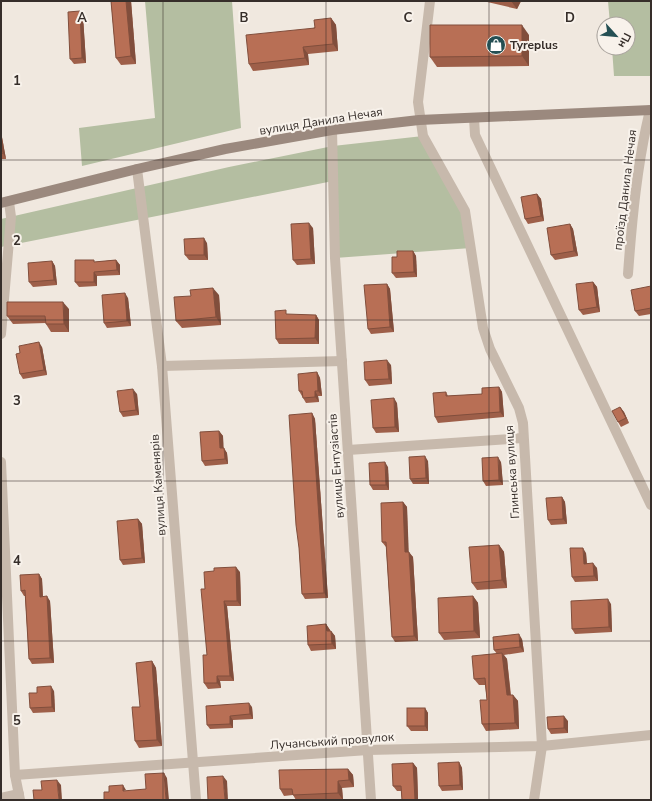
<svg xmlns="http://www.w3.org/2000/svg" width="652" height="801" font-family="'Nunito Sans',sans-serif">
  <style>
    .green { fill: #b4bea1 }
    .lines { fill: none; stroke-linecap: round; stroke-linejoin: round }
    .street { stroke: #c7b9ac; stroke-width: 10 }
    .secondary { stroke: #9b897e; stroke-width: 10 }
    .wall { fill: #9e5f49 }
    .shaded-wall { fill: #814e3c }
    .building { fill: #b86f55; stroke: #814e3c }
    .grid { fill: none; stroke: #362e2a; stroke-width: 1; stroke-opacity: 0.55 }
    .labels { text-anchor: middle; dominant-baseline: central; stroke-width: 4; stroke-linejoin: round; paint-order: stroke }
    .poi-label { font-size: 12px; font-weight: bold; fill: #362e2a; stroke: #f8f2eb; text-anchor: start }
    .street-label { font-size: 12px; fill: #362e2a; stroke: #f8f2eb }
    .grid-label { font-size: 13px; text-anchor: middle; font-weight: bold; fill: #362e2a; stroke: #f8f2eb; stroke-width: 4; stroke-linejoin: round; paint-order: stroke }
  </style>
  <rect width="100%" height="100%" fill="#f0e8df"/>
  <g class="green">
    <path d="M145,1h87l9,127 -159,38 -3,-38 76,-10z"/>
    <path d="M608,1h43v75h-37l-2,-28h16v-24h-18z"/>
    <path d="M423,136l37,64 11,48 -136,10 -2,-77 -332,66v-28l228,-52 104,-21z"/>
  </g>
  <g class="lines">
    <g class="street">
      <path d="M430,1l-12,101 5,34 42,75 18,117 7,21 29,59 4,15 19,323 -8,54"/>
      <path d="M474,118l1,17 176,370"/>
      <path d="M332,130l3,128 36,542"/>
      <path d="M137,169l25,197 34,434"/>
      <path d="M628,274c4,-55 9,-110 22,-164"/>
      <path d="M1,334l10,-117 -2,-15"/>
      <path d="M162,366l180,-5"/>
      <path d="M348,450l175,-12"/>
      <path d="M1,462l14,313 5,25"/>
      <path d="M15,775l353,-25 174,-4 109,-11"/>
      <path d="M1,798l18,-4"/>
    </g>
    <path class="secondary" d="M1,203l136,-34 88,-20 107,-19 87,-10 232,-10"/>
  </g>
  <g class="wall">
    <path d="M111,1h20l5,63 -15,1 -5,-7z"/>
    <path d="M483,1h38l-4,8z"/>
    <path d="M83,16l3,47 -12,1 -4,-5z"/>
    <path d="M331,18l5,7 2,26 -30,3 1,11 -56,6 -4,-7z"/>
    <path d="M529,35v31l-92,1 -7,-10z"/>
    <path d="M1,132l5,27h-5z"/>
    <path d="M537,194l4,5 3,22 -16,3 -3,-5z"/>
    <path d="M570,224l3,5 5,27 -23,4 -4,-5z"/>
    <path d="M313,228l2,36 -18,1 -4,-5z"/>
    <path d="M207,243l1,17h-19l-4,-5z"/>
    <path d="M413,251l3,5 1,21 -21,1 -4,-5 5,-16z"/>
    <path d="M116,260l4,5v10l-23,1v10l-18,1 -4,-5 20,-20z"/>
    <path d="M52,261l3,5 2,19 -24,2 -4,-5z"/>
    <path d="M593,282l4,5 3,25 -17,3 -4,-5z"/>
    <path d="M387,284l3,5 4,43 -23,2 -3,-5z"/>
    <path d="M651,286v28l-12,2 -4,-5z"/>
    <path d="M219,295l2,30 -39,3 -6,-7z"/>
    <path d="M128,298l3,28 -24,2 -3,-5z"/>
    <path d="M69,309v23h-18l-5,-8v-1l-33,1 -6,-8z"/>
    <path d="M316,315l3,5v24h-40l-3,-5z"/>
    <path d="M42,347l5,28 -24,4 -3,-5z"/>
    <path d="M391,365l1,19 -23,2 -4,-6z"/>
    <path d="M317,372l3,6 2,18h-4l1,6 -13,1 -7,-12z"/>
    <path d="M499,387l3,5 2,25 -66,6 -3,-6 11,-25 2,4 34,-2z"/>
    <path d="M137,394l2,21 -16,2 -3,-5z"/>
    <path d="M397,403l2,29 -23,1 -3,-5z"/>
    <path d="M620,407l4,5 5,11 -8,4 -3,-5z"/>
    <path d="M312,413l3,6 13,179 -23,1 -3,-5 -3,-46z"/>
    <path d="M219,431l4,5v12l4,5 1,11 -23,2 -3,-5z"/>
    <path d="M428,461l1,23h-16l-3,-5z"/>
    <path d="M501,462l2,23 -17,1 -3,-5z"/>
    <path d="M388,467l1,23h-16l-3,-5z"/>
    <path d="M562,497l3,5 2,22 -16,1 -3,-5z"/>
    <path d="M403,502l4,5 1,45 5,5 5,84 -23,1 -3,-5 -6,-90 -4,-5z"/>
    <path d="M138,519l4,5 3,39 -22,2 -3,-5z"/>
    <path d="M499,545l5,7 3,36 -30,2 -5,-7z"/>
    <path d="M586,553l1,10 10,5 1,13 -23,1 -3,-5z"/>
    <path d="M240,572l1,34h-14l7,75h-14l1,7 -13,1 -4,-6 3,-28 -2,-66z"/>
    <path d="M39,574l3,5 1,17 7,5 4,62 -22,1 -3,-5 -4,-63h-1l-3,-5z"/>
    <path d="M473,596l5,7 2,35 -36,2 -5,-7z"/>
    <path d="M611,604l1,28 -37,2 -3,-5z"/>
    <path d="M326,624l4,6v1h1l4,5 1,13 -25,2 -3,-6z"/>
    <path d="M522,639l2,13 -20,3 3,4 4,36h2l5,6 1,28 -33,2 -4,-7 5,-24 -2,-15h-6l-5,-6 23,-25 -3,-4z"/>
    <path d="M152,661l4,7 6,78 -23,2 -4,-7 5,-34z"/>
    <path d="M54,691l1,21 -22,1 -3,-5z"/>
    <path d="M252,707l1,12 -20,1v8l-23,1 -3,-4z"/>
    <path d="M425,708l3,5v18h-17l-4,-5z"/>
    <path d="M568,721v12l-17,1 -3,-5z"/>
    <path d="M459,762l3,6 1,22 -21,1 -3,-5z"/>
    <path d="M413,763l4,5 1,32h-16l-1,-9h-4l-4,-5z"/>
    <path d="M348,769l5,6 1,12 -12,1 1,12h-47l-3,-5 -9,1 -4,-7z"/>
  </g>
  <g class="shaded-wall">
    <path d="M126,1h5l5,63 -5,-8z"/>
    <path d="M511,1h10l-4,8z"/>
    <path d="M80,11l3,5 3,47 -4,-5z"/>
    <path d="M331,18l5,7 2,26 -5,-7z"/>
    <path d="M522,25l7,10v31l-7,-10z"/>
    <path d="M303,47l5,7 1,11 -4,-7z"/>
    <path d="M1,132l5,27 -3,-6 -2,-8z"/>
    <path d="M537,194l4,5 3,22 -3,-5z"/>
    <path d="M309,223l4,5 2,36 -4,-5z"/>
    <path d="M570,224l3,5 5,27 -4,-5z"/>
    <path d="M204,238l3,5 1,17 -4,-5z"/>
    <path d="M413,251l3,5 1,21 -3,-5z"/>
    <path d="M116,260l4,5v10l-3,-5z"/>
    <path d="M52,261l3,5 2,19 -3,-5z"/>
    <path d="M94,272l3,4v10l-3,-4z"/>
    <path d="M593,282l4,5 3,25 -3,-5z"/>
    <path d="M387,284l3,5 4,43 -4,-5z"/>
    <path d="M213,288l6,7 2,30 -5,-8z"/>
    <path d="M125,293l3,5 3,28 -4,-5z"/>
    <path d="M63,302l6,7v23l-5,-8z"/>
    <path d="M316,315l3,5v24l-4,-6z"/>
    <path d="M39,342l3,5 5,28 -3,-5z"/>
    <path d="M387,360l4,5 1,19 -3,-5z"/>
    <path d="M317,372l3,6 2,18 -4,-5z"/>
    <path d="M499,387l3,5 2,25 -4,-5z"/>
    <path d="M133,389l4,5 2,21 -3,-5z"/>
    <path d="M315,391l3,5 1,6 -4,-5z"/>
    <path d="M394,398l3,5 2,29 -4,-5z"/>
    <path d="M620,407l4,5 5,11 -3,-5z"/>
    <path d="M312,413l3,6 13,179 -4,-5z"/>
    <path d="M219,431l4,5 1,17 -4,-5z"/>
    <path d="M224,448l3,5 1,11 -3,-5z"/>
    <path d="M425,456l3,5 1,23 -3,-6z"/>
    <path d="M498,457l3,5 2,23 -4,-5z"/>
    <path d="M385,462l3,5 1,23 -3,-5z"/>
    <path d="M562,497l3,5 2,22 -4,-5z"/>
    <path d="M403,502l4,5 2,50 -4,-5z"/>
    <path d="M138,519l4,5 3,39 -3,-5z"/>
    <path d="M499,545l5,7 3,36 -5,-8z"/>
    <path d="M583,548l3,5 1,16 -3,-5z"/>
    <path d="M409,552l4,5 5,84 -4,-5z"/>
    <path d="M593,563l4,5 1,13 -4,-5z"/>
    <path d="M236,567l4,5 1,34 -4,-5z"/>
    <path d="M39,574l3,5 1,23 -3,-5z"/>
    <path d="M47,596l3,5 4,62 -4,-5z"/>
    <path d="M473,596l5,7 2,35 -6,-7z"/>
    <path d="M608,599l3,5 1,28 -3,-5z"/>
    <path d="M224,601l3,5 7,75 -4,-5z"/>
    <path d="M326,624l4,6v6l-3,-5z"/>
    <path d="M331,631l4,5 1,13 -4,-5z"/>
    <path d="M519,634l3,5 2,13 -4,-5z"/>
    <path d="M502,653l5,6 4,42 -4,-6z"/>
    <path d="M152,661l4,7 6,78 -5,-6z"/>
    <path d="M217,676l3,5 1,7 -4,-5z"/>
    <path d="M51,686l3,5 1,21 -3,-5z"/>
    <path d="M513,695l5,6 1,28 -4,-6z"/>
    <path d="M249,703l3,4 1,12 -3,-5z"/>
    <path d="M425,708l3,5v18l-3,-5z"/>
    <path d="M230,716l3,4v8l-3,-4z"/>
    <path d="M564,716l4,5v12l-4,-5z"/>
    <path d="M459,762l3,6 1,22 -3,-5z"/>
    <path d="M413,763l4,5 1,32h-3z"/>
    <path d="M348,769l5,6 1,12 -5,-7z"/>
    <path d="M164,773l3,5 2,22h-3z"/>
    <path d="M223,776l4,5 1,19h-3z"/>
    <path d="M57,780l4,5 1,15h-3z"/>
    <path d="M338,781l4,7 1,12 -5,-7z"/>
    <path d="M123,785l3,5 -3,1z"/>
  </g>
  <g class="building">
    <path d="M111,1h15l5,55 -15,2z"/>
    <path d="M80,11l2,47 -12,1 -2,-47z"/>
    <path d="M331,18l2,26 -30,3 2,11 -56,6 -3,-29 69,-7 -1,-8z"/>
    <path d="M430,25h92v31l-92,1z"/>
    <path d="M1,145l2,8 -2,1z"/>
    <path d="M537,194l4,22 -16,3 -4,-22z"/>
    <path d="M309,223l2,36 -18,1 -2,-36z"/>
    <path d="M570,224l4,27 -23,4 -4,-27z"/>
    <path d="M204,238v17h-19l-1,-16z"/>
    <path d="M397,251h16l1,21 -22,1v-16h5z"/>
    <path d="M75,260h19v2l22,-2 1,10 -23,2v10h-19z"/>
    <path d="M52,261l2,19 -25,2 -1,-19z"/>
    <path d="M593,282l4,25 -18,3 -3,-26z"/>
    <path d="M387,284l3,43 -22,2 -4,-44z"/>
    <path d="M651,286v22l-16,3 -4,-21z"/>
    <path d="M213,288l3,29 -40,4 -2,-24 17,-1 -1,-6z"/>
    <path d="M125,293l2,28 -23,2 -2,-28z"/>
    <path d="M7,302h56l1,22h-18l-1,-8h-38z"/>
    <path d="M286,310v4l30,1 -1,23 -39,1 -1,-28z"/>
    <path d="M39,342l5,28 -24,4 -4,-20 4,-1 -1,-7z"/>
    <path d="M387,360l2,19 -24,1 -1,-18z"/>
    <path d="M317,372l1,19h-3v6l-12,1 -1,-7h-3l-1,-17z"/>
    <path d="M499,387l1,25 -65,5 -2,-24 13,-1v4l36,-2v-6z"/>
    <path d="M133,389l3,21 -16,2 -3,-21z"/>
    <path d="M394,398l1,29 -22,1 -2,-28z"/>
    <path d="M620,407l6,11 -8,4 -6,-11z"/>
    <path d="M312,413l12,180 -22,1 -3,-46 -3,-23 -7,-110z"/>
    <path d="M219,431l1,17h4l1,11 -23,2 -2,-29z"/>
    <path d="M425,456l1,22 -16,1 -1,-22z"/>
    <path d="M498,457l1,23 -16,1 -1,-23z"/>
    <path d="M385,462l1,23h-16l-1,-22z"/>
    <path d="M562,497l1,22 -15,1 -2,-22z"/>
    <path d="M403,502l2,50h4l5,84 -22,1 -6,-95h-4l-1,-39z"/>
    <path d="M138,519l4,39 -22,2 -3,-39z"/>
    <path d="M499,545l3,35 -30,3 -3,-36z"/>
    <path d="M570,548h13l1,16 9,-1 1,13 -22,1z"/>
    <path d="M236,567l1,34h-13l6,75h-13v7h-13l-1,-28h4l-6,-66h4l-1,-17 10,-1v-3z"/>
    <path d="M39,574l1,23 7,-1 3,62 -21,1 -4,-69 -4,1 -1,-16z"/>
    <path d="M473,596l1,35 -35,2 -1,-35z"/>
    <path d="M608,599l1,28 -37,2 -1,-28z"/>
    <path d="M326,624l1,7h4l1,13 -24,1 -1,-19z"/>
    <path d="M519,634l1,13 -26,3 -1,-13z"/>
    <path d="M502,653l5,42h6l2,28 -33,1 -2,-24h7l-2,-22 -11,1 -2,-23z"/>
    <path d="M152,661l5,79 -22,1 -3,-34h8l-4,-44z"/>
    <path d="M51,686l1,21 -22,1 -1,-15h8v-6z"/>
    <path d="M249,703l1,11 -20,2v8l-23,1 -1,-19z"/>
    <rect x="407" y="708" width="18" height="18"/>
    <path d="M564,716v12l-16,1 -1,-12z"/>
    <path d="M459,762l1,23 -21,1 -1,-23z"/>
    <path d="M413,763l2,37h-13l-1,-14h-8l-1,-22z"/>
    <path d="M348,769l1,11 -11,1v12l-45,2 -1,-6h-12l-1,-19z"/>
    <path d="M164,773l2,27h-62v-8h5v-6l14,-1v6l23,-2 -1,-15z"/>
    <path d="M223,776l2,24h-17l-1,-23z"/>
    <path d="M57,780l2,20h-25l-1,-10h9l-1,-9z"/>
  </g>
  <path class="grid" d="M163,1v799M326,1v799M489,1v799M1,160h650M1,320h650M1,481h650M1,641h650"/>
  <defs>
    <symbol id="shop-disc" viewBox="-11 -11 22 22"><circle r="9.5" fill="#244f53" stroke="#f8f2eb"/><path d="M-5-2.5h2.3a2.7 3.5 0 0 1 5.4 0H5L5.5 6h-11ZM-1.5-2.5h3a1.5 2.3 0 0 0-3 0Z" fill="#fff"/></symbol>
  </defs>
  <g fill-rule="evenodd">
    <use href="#shop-disc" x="485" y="34" width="22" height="22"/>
  </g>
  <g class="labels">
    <g class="poi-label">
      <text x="510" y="45">Tyreplus</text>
    </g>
    <g class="street-label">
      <text transform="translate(321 121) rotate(-9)">вулиця Данила Нечая</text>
      <text transform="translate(625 190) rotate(-83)">проїзд Данила Нечая</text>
      <text transform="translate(336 466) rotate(-94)">вулиця Ентузіастів</text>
      <text transform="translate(512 472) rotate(-94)">Глинська вулиця</text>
      <text transform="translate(158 485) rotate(-94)">вулиця Каменярів</text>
      <text transform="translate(332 741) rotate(-4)">Лучанський провулок</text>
    </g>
  </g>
  <g class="grid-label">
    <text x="82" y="22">A</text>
    <text x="244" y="22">B</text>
    <text x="408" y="22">C</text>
    <text x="570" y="22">D</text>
    <text x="17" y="85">1</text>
    <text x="17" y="245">2</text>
    <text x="17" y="405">3</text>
    <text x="17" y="565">4</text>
    <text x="17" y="725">5</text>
  </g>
  <rect width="652" height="801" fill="none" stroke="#362e2a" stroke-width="4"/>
  <g transform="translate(616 36) rotate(117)"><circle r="19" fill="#f8f2eb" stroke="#aaa49e"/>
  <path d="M0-3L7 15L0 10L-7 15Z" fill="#244f53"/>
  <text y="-6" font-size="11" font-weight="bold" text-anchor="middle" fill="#362e2a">Пн</text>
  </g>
</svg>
